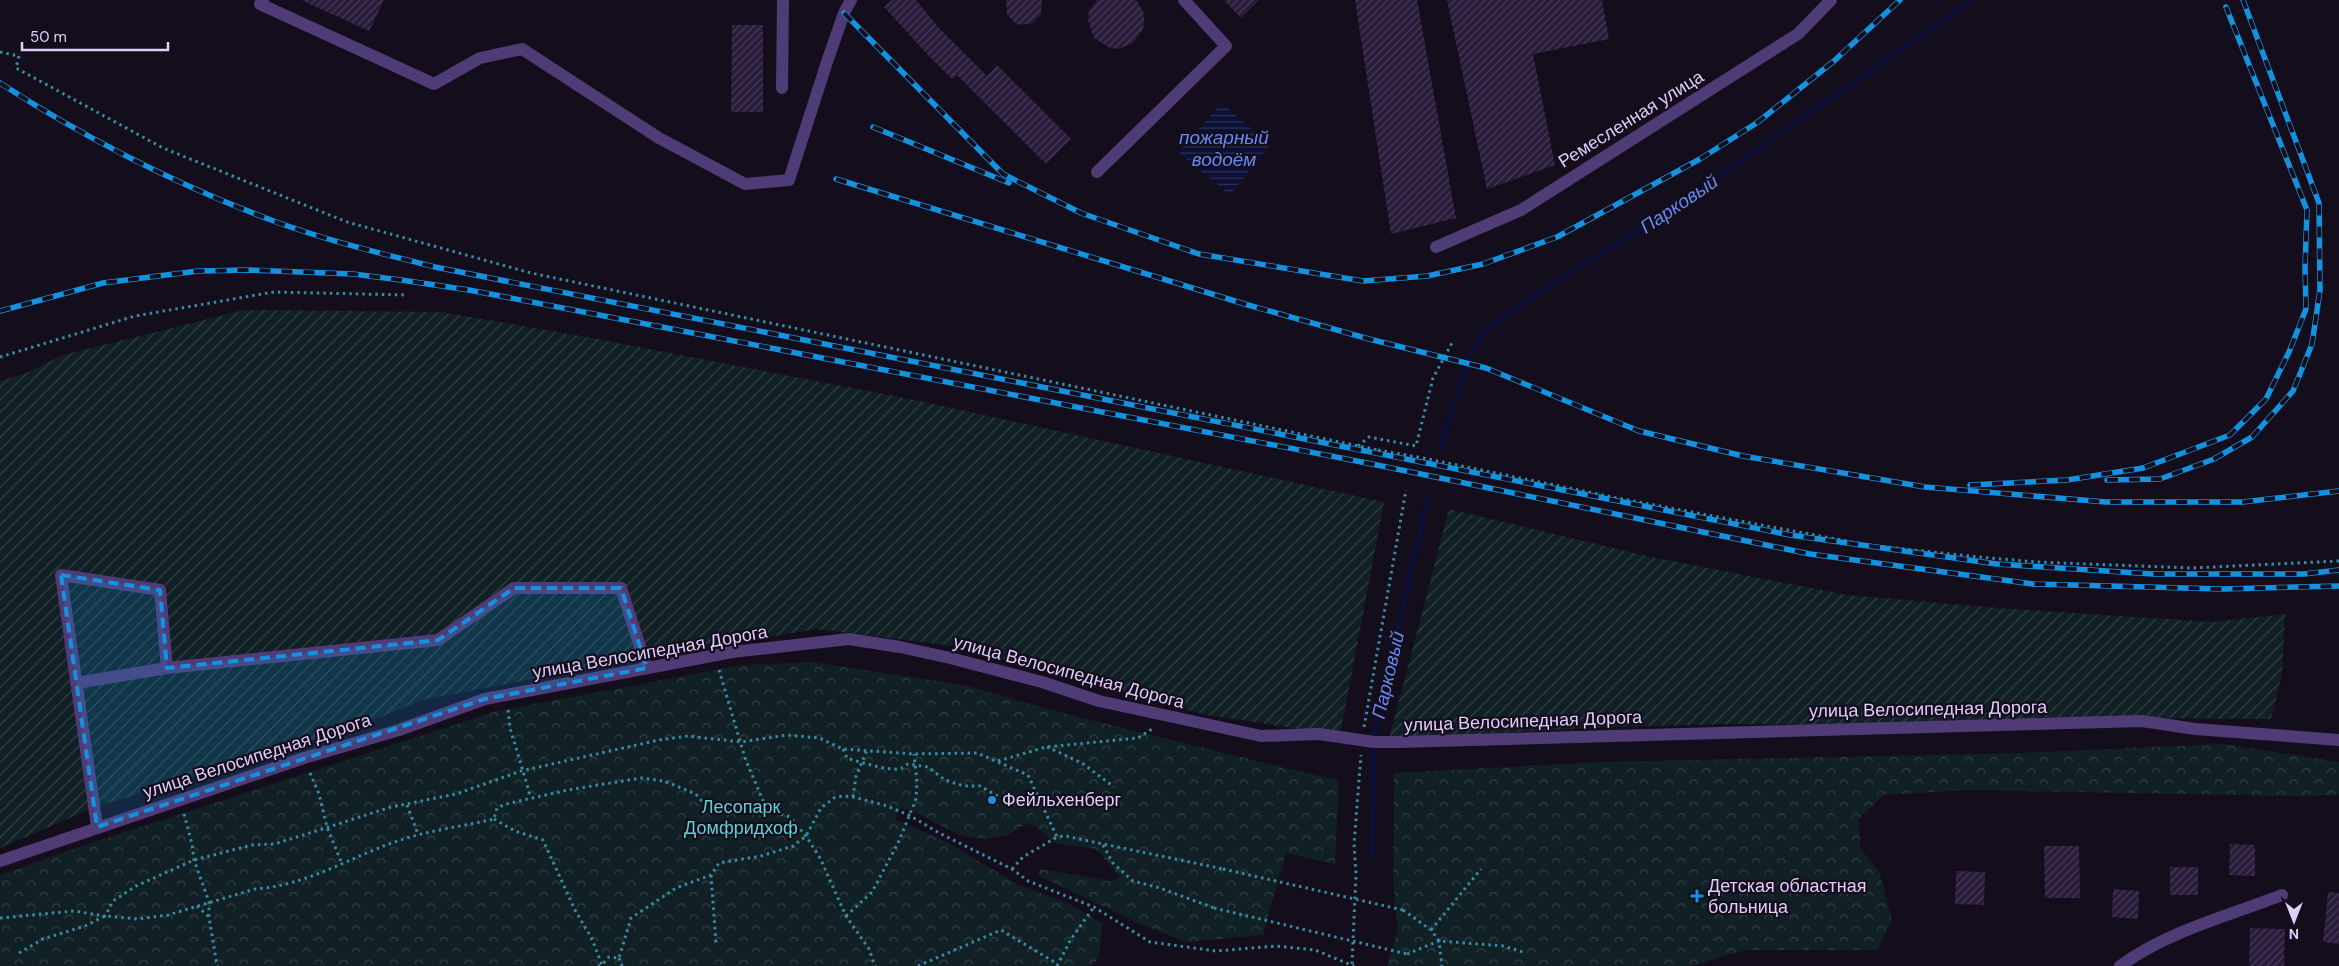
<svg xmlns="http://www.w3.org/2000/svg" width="2339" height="966" font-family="'DM Sans',sans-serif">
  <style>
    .forest { fill: url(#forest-crowns) }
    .garden { fill: url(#garden-furrows) }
    .water { fill: url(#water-rules) }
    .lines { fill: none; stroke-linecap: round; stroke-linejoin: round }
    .stream { stroke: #0d1036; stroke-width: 5.5 }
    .building { fill: url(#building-hatch) }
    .path { stroke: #378ca4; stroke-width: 3; stroke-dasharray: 2.5 4; stroke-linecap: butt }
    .minor { stroke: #4f3c77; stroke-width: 12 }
    .rail-casing { stroke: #1492df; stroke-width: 5.5 }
    .rail { stroke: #140d1c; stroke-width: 4; stroke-dasharray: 11; stroke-linecap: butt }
    .path-bridge { stroke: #378ca4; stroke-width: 3; stroke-dasharray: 2.5 4; stroke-linecap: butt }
    .marked { fill: #1492df; fill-opacity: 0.2; stroke: #1492df; stroke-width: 4; stroke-dasharray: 10 6; stroke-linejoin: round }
    .poi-dot { fill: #1492df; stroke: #140d1c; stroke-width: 2 }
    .labels { text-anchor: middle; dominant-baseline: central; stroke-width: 4.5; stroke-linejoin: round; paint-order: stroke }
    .street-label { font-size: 18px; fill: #dfcdfa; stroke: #140d1c }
    .poi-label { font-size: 18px; fill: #dfcdfa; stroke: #140d1c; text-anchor: start }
    .park-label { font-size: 18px; fill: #60cfd3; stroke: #140d1c }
    .water-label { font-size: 19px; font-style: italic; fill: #6488f1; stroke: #140d1c }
  </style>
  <defs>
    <pattern id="forest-crowns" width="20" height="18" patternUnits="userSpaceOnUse" patternTransform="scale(1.25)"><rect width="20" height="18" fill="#112025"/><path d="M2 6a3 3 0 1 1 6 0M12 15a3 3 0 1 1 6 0" fill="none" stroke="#333f46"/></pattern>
    <pattern id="garden-furrows" width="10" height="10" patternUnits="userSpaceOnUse" patternTransform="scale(1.25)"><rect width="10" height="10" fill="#112025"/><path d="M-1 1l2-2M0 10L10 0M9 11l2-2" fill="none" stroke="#333f46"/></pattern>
    <pattern id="water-rules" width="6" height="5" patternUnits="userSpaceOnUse" patternTransform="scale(1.25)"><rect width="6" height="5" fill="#0d1036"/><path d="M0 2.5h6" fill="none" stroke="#303254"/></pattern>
    <pattern id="building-hatch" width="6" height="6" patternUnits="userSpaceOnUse" patternTransform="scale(1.25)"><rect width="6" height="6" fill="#2a1b3b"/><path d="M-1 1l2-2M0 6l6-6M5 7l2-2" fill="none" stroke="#483b58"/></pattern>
  </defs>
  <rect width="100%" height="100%" fill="#140d1c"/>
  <g class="forest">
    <path d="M811,662l153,23 110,31 265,65 -4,83 -49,-11 -23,82 -77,7 -43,-17 -104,-49v-7l71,12 10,-4 -24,-28 -40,-6 -21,-17 -8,-2c-7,2 -13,9 -20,11 -50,14 -65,-17 -106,-27l-6,11 55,25 69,41 50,19 33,19 -2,25 -5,16 -10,2h-1085v-91l70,-25 427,-139 245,-46z"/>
    <path d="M2222,744l117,18v33l-51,1 -318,-6 -86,5 -25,23 1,30 19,23 13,49 -15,30h-132l-53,16h-305l11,-37 -5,-50 1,-106 206,-11 418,-9z"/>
  </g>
  <g class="garden">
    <path d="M244,310l198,2 150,26 323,62 469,102 -44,233 -133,-20 -252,-69 -138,-17 -207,35 -187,36 -73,29 -254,78 -96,41v-467l26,-8 37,-18z"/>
    <path d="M1449,509l198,47 200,39 164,14 201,13 73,-8 -3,60 -11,45 -228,-2 -138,8 -174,-1 -124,3 -218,12z"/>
  </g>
  <path class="water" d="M1222,103l48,42 -40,50 -52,-43z"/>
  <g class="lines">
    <g class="stream">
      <path d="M1441,447l27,-89 16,-27 65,-45 104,-64 319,-222"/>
      <path d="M1372,856l2,-121 54,-238"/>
    </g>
  </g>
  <g class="building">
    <path d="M301,0h83l-15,31z"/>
    <path d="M892,0h24l24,29 47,47 10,-11 74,74 -25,25 -89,-89 -5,4 -24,-24 -44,-48z"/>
    <path d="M1006,0h36l-1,14 -8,9 -12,2 -6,-2 -8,-9z"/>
    <path d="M1097,0h39l8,13v8l-1,8 -10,14 -15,6 -8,-1 -16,-10 -6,-18 1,-9z"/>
    <path d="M1224,0h35l-18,18z"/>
    <path d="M1355,0h62l39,218 -65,16z"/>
    <path d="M1447,0h155l7,39 -76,15 22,111 -68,24z"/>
    <path d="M732,25h31v87h-32z"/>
    <path d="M2230,844l25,1v31l-26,-1z"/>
    <path d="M2044,846h35l1,52h-35z"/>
    <rect x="2170" y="867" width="28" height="28"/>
    <path d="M1956,871l29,1 -1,33 -29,-1z"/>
    <path d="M2113,889l26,2 -1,28 -26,-2z"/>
    <path d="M2328,892l11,1v51l-16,-2z"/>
    <path d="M2250,928l35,1 -1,37h-35z"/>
  </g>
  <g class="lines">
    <g class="path">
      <path d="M0,52l19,4 -3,12 147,80 184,74 184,51 847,177"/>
      <path d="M0,357l135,-41 139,-24 133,3"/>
      <path d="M1358,446l11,-9 47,9 17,-68 20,-37"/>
      <path d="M1423,458l194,40 251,47 110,12 59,5 155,6 147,-7"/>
      <path d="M719,670l26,88 22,52 23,7 16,19 14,22 26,58 23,33 6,17"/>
      <path d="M508,710l2,18 21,70"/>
      <path d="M1364,727l42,-237"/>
      <path d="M1047,747l35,16 32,24"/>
      <path d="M843,749l4,9c9,3 47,15 55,10 2,-1 4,-3 6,-4l20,3 17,13 19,6h16l21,12"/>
      <path d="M998,761l48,-14 92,-9 14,-9"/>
      <path d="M310,773l9,21 8,33 15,37"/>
      <path d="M853,797l3,-21 11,-26"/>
      <path d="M407,805l11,29"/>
      <path d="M184,814l8,30 2,16 15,42v15l8,49"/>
      <path d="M494,819l21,12 28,9 32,70 17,29 10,26"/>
      <path d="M1103,845l10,18 20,18 27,7 54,20"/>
      <path d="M1012,869l11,-12 34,-20"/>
      <path d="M711,875l5,68"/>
      <path d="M197,906l12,11"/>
      <path d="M1403,910l28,20 8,11 64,5 20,6"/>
      <path d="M846,916l26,-24 27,-51 17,-42 1,-16 -3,-29"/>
      <path d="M0,918l74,-7 31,5 8,-15 23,-15 58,-26 58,-15 22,-1 20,-6 97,-31 65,-13 65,-23 138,-31 29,-4 53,6 46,-7 32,3 24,11 71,5 63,-1 51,22 29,62 8,-1 158,33"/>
      <path d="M1431,930l50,-61"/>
      <path d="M19,953l24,-14 42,-13 20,-10 33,3 30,-4 87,-26c48,-3 91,-29 134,-45 34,-13 71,-17 105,-25l3,-11 9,-4 62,-14 73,-12 23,3 32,13 12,15 59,1"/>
      <path d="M1407,954l32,-13 3,25"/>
      <path d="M619,958l3,8"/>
      <path d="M1352,964l4,-90 -2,-30 7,-89"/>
      <path d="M598,966l4,-1 7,-8 10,1 12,-40 45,-30 35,-13 8,-12 42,-7 32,-10 13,-10 15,-28 13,-10 8,-2 11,1 31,8 25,10 30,18 73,36 16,12 66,26 56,35 66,9 60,-5 39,4 39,16"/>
      <path d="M918,966l83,-36 55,33"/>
      <path d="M1057,966l14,-27 23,-32"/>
    </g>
    <g class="minor">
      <path d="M263,0l-3,4 174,80 46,-26 42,-9 137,89 86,46 44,-4 38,-118 17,-49 7,-13"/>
      <path d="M782,88l1,-88"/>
      <path d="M1097,172l129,-126 -42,-46"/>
      <path d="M1436,247l85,-37 277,-176 33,-34"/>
      <path d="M76,683l91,-15"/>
      <path d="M97,827l-36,-252 99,15 7,78 271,-28 76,-52h107l26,80"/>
      <path d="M0,861l304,-103 95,-28 86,-31 247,-47 117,-13 51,8 50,11 92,24 57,19 162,35 58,-2 55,8h24l744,-21 53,8 144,11"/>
      <path d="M2120,966c48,-35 108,-50 162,-71"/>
    </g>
    <defs>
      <g id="rail">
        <path d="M844,13l159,161 78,39 118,41 164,27 64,-5 56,-12 74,-27 143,-78 58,-37 76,-61 66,-61"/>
        <path d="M0,83c85,55 175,101 271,137 53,20 109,33 164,47l1355,268 207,29 156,10h151l35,-4"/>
        <path d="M873,127l136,56"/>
        <path d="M836,179l412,126 121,34 117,29 153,63 104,25 182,31 181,15h137l96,-11"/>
        <path d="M0,311l103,-28 95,-12 52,-1 103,4 48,6 68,10 198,38 705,136 438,90 223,30 190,5 116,-3"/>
        <path d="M2107,480l53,-1 54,-20 38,-22 41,-46 19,-47 8,-54 -1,-87 -76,-203"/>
        <path d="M1970,485l97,-5 76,-12 87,-33 36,-36 23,-47 17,-43 -1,-42 2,-57 -81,-203"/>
      </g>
    </defs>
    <use href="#rail" class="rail-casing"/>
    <use href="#rail" class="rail"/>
    <g class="path-bridge">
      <path d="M1378,450l45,8"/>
      <path d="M1223,869l180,41"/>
      <path d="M1214,908l193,46"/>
    </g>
  </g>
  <path class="marked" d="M61,575l99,15 7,78 271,-28 76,-52h107l26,80 -162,31 -388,128z"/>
  <g class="poi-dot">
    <circle cx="992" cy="800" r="5"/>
    <path d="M1694.5 888.5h5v5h5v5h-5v5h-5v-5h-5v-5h5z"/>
  </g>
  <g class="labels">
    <g class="street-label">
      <text transform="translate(1631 119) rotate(-32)">Ремесленная улица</text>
      <text transform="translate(650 652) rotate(-10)">улица Велосипедная Дорога</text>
      <text transform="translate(1069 672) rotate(15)">улица Велосипедная Дорога</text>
      <text transform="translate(1928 709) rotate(-1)">улица Велосипедная Дорога</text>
      <text transform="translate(1523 721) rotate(-2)">улица Велосипедная Дорога</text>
      <text transform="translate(257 756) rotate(-18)">улица Велосипедная Дорога</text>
    </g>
    <g class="poi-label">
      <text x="1002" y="800">Фейльхенберг</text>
      <text x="1708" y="886">Детская областная<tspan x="1708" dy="21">больница</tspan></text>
    </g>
    <g class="park-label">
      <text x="741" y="807">Лесопарк<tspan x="741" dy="21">Домфридхоф</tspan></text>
    </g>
    <g class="water-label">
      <text x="1224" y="137">пожарный<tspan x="1224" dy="22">водоём</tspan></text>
      <text transform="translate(1679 204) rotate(-34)">Парковый</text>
      <text transform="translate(1388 675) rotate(-77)">Парковый</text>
    </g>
  </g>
  <g transform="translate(2294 921) rotate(180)" stroke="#140d1c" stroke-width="4" paint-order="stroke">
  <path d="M0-4L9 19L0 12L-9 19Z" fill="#dfcdfa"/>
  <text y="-8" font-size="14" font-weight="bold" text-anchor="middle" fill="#dfcdfa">N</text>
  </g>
  <path d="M22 42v8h146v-8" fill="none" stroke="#dfcdfa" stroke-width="2.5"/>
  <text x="30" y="42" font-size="15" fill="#dfcdfa" stroke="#140d1c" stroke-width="4" paint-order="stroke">50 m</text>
</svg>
